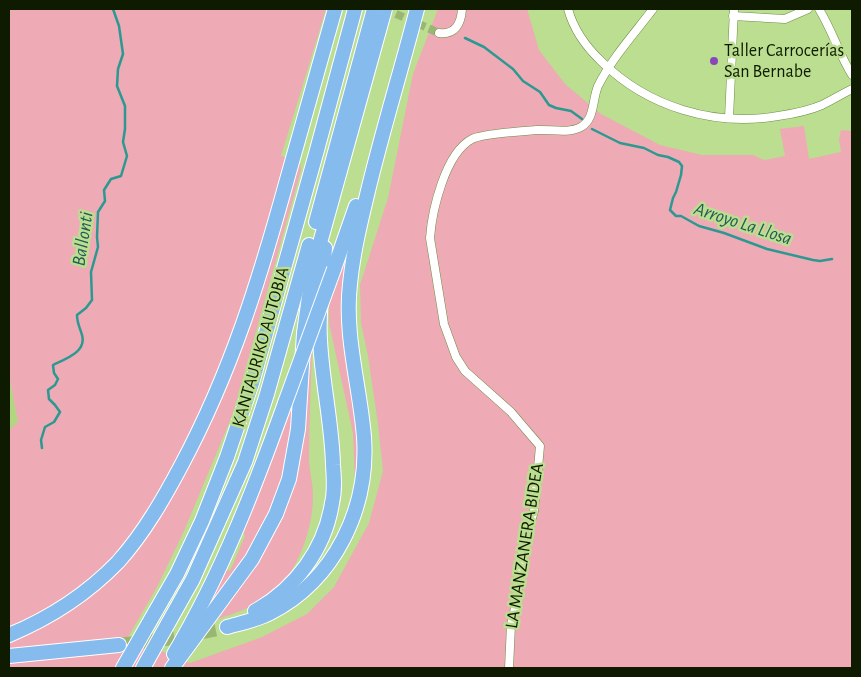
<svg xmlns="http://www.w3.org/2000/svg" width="861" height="677" font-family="'Alegreya Sans',sans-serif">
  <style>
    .built { fill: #b0d680 }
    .green { fill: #eeaab5 }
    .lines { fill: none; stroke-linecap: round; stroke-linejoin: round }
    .stream { stroke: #2b9992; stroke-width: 2.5 }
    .minor-tunnel { stroke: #99b773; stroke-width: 8; stroke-dasharray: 8 4; stroke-linecap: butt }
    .motorway-tunnel { stroke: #99b773; stroke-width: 14; stroke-dasharray: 14 7; stroke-linecap: butt }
    .minor-casing { stroke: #6d8d42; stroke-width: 9 }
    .motorway-casing { stroke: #fff; stroke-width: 16 }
    .minor { stroke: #fff; stroke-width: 8 }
    .motorway { stroke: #86bbee; stroke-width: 14 }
    .motorway-bridge-casing { stroke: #fff; stroke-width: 16; stroke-linecap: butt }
    .motorway-bridge { stroke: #86bbee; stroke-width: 14 }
    .poi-dot { fill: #8945b9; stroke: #bbde90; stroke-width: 2 }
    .labels { text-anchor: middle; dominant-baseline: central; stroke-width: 5; stroke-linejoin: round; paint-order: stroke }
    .poi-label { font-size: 18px; fill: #0f1b00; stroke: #bbde90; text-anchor: start }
    .street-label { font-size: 18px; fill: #0f1b00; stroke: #bbde90 }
    .water-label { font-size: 19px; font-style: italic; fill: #215b57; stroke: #bbde90 }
  </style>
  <rect width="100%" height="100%" fill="#bbde90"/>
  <path class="built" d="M9,375l9,48 -9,7z"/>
  <g class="green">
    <path d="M9,9h317l-45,147 19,5 1,9 -67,241 -50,120 -27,56 -29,50 62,26 72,-26 45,-23 27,-27 35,-64 14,-52 -5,-47 -10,-68 -7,-33 -1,-38 28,-87 25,-124 25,-65h89l12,41 26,34 36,30 59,31 42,10h51l11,5 21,-4 -5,-27 24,-3 5,33 32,-7 -2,-13 2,-9 11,1v537h-843v-238l9,-8 -9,-47z"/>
    <path d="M350,247l10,198 -5,38 -2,-50 -24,-110v-19z"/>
    <path d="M312,347c-1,37 -3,74 -3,111 0,12 4,25 4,38 0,32 -15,75 -39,97 -15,12 -41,21 -59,27l66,-103 26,-160z"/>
    <path d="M295,391c-1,18 -1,36 -4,54 -9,67 -50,122 -91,173l25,-49 5,2 15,-35 -3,-7z"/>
  </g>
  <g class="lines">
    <g class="stream">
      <path d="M465,38l19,9 29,22 10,12 17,11 9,13 7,3 15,3 11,8"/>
      <path d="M592,129l28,14 24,5 14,7 10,2 11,5 3,4 -1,9 -5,17 -3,6 -3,12 6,6h5l18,10 25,7 43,16 46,11 7,1 12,-2"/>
      <path d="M42,448l-1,-8 4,-13 9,-5 6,-10 -5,-7 -6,-6 -1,-9 7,-5 3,-6 -4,-6 -1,-8c12,-6 34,-13 29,-30 -2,-7 -5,-12 -5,-20l9,-7 6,-8 -1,-28 7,-25 -1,-10 1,-25 7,-11 -1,-11 7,-11 10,-3 6,-20 -4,-14 2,-13v-23l-8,-20 1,-17 5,-15 -4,-28 -6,-17"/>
    </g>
    <path class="minor-tunnel" d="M385,9l54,24"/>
    <path class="motorway-tunnel" d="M119,645l54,-7 54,-11"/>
    <defs>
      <g id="minor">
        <path d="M568,9c6,22 18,38 34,53 46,45 112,65 176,54 14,-2 30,-5 44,-11 10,-5 20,-11 30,-16"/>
        <path d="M819,9c13,21 20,45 33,66"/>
        <path d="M733,16l52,3 23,-10"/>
        <path d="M439,33c16,2 22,-9 23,-24"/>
        <path d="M729,118l5,-109"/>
        <path d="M509,668l2,-43 6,-25 3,-39 14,-50 6,-65 -29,-34 -46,-41 -9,-14 -12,-33 -14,-86c2,-27 15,-85 42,-99 9,-5 51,-8 64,-9 14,-1 32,4 45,-3 14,-8 11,-27 17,-41 14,-28 36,-52 55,-77"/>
      </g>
      <g id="motorway">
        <path d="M316,222l58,-213"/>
        <path d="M334,269l22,-63"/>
        <path d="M255,611c40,-22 70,-62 77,-108 3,-12 2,-25 1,-38 -1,-42 -11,-83 -13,-125 -2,-28 3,-63 5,-92"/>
        <path d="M227,627c14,-4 30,-7 43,-14 65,-33 99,-105 94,-176 -4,-51 -20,-101 -14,-153 3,-31 10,-60 17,-89 15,-63 34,-124 50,-186"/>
        <path d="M9,635c41,-17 78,-41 109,-73 26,-29 46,-64 64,-98 50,-94 78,-186 106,-288 15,-55 31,-111 47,-167"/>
        <path d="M174,654c47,-79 80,-165 111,-251"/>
        <path d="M9,656l110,-11"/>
        <path d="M123,668l54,-94 25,-53 25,-64 25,-74 65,-233 38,-141"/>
        <path d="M143,668l50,-89 52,-117 22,-68 42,-149"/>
        <path d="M172,668l80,-109 24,-45 13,-35 9,-50 6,-96 9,-65 72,-259"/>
      </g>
    </defs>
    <use href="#minor" class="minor-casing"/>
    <use href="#motorway" class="motorway-casing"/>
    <use href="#minor" class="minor"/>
    <use href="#motorway" class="motorway"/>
    <defs>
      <path id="motorway-bridge" d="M285,403l49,-134"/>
    </defs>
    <use href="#motorway-bridge" class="motorway-bridge-casing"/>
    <use href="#motorway-bridge" class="motorway-bridge"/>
  </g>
  <circle class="poi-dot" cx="714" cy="61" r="5"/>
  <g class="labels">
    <g class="poi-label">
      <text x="724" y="51">Taller Carrocerías<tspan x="724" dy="21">San Bernabe</tspan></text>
    </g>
    <g class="street-label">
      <text transform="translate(261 347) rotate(-74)">KANTAURIKO AUTOBIA</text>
      <text transform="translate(525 546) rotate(-81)">LA MANZANERA BIDEA</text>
    </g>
    <g class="water-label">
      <text transform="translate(743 224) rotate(18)">Arroyo La Llosa</text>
      <text transform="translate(83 239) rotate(-81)">Ballonti</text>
    </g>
  </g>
  <rect width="861" height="677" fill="none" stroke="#0f1b00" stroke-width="20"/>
</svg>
